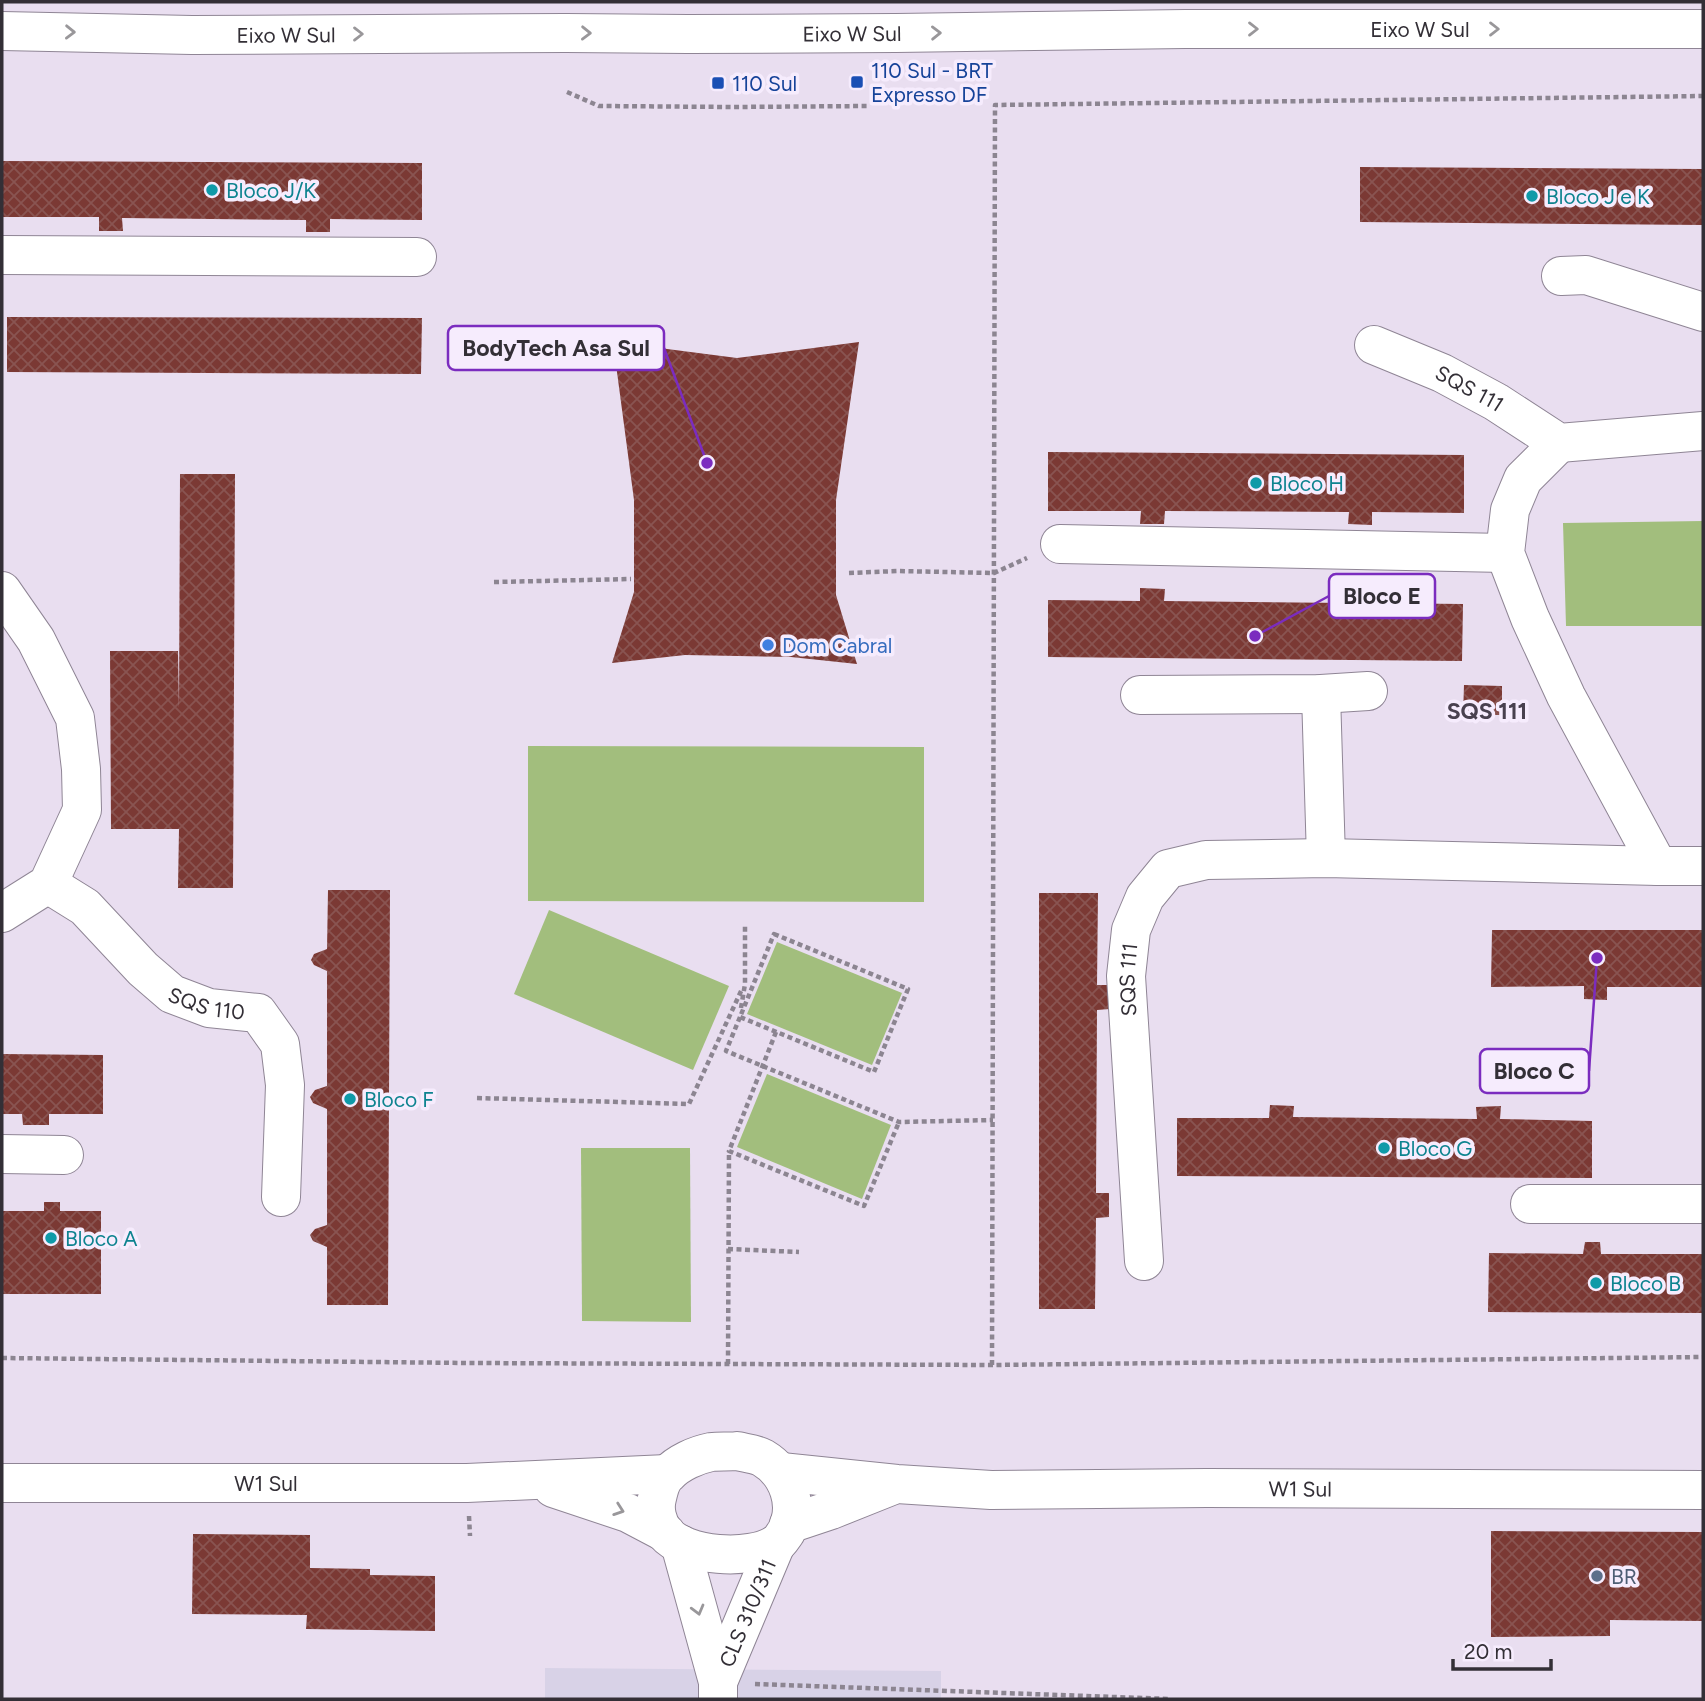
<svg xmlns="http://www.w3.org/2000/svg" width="1705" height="1701" font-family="Figtree,sans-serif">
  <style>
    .commercial { fill: #d8d2e7 }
    .grass { fill: #a2be7d }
    .building { fill: url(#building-cross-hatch) }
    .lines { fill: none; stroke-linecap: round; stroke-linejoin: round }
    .minor-casing { stroke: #8f8595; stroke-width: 40 }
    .major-casing { stroke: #8f8595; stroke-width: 40 }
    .path { stroke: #8c8591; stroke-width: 4.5; stroke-dasharray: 5 3.5; stroke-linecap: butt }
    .minor { stroke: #fff; stroke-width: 38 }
    .major { stroke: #fff; stroke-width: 38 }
    .oneway { stroke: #99979a }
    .transit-dot { fill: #1a4fb4; stroke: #f6ecfd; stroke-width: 2.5 }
    .culture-dot { fill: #0f9aa8; stroke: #f6ecfd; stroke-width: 2.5 }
    .shop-dot { fill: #3f7fe0; stroke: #f6ecfd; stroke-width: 2.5 }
    .service-dot { fill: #5c6f8a; stroke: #f6ecfd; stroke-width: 2.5 }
    .labels { text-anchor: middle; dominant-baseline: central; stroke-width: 7; stroke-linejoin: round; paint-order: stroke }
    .street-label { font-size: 21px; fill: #332f36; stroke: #f6ecfd }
    .transit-label { font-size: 21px; fill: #164399; stroke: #f6ecfd; text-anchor: start }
    .culture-label { font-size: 21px; fill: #0d838f; stroke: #f6ecfd; text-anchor: start }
    .shop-label { font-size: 21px; fill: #366cbe; stroke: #f6ecfd; text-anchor: start }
    .service-label { font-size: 21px; fill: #4e5e75; stroke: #f6ecfd; text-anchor: start }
    .neighbourhood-label { font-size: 23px; font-weight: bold; fill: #49414f; stroke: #f6ecfd }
    .leader { fill: none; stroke: #7b2cbf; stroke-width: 2.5 }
    .callout-dot { fill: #7b2cbf; stroke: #f6ecfd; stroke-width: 2.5 }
    .callout { fill: #f6ecfd; stroke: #7b2cbf; stroke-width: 2.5 }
    .callout-label { font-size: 23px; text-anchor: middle; font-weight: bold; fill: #332f36 }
  </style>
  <defs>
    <pattern id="building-cross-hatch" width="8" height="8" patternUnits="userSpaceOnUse" patternTransform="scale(1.75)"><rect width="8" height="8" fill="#7b3934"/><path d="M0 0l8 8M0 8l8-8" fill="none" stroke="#895451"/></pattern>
  </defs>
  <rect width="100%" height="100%" fill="#e9def0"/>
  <path class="commercial" d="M545,1668l396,3v28h-396z"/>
  <g class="grass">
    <path d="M1703,521v105h-137l-3,-103z"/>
    <path d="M528,746l396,1v155l-396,-1z"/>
    <path d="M549,910l180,76 -36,84 -179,-76z"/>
    <path d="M777,942l125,51 -30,72 -125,-51z"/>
    <path d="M767,1074l124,51 -29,74 -125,-52z"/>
    <path d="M581,1148h109l1,174 -109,-1z"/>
  </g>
  <g class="building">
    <path d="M2,161l420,2v57l-92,-1v13h-24v-12l-184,-2 1,13h-24v-14h-97z"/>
    <path d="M1360,167l343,2v56l-343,-3z"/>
    <path d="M7,317l415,1 -1,56 -414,-2z"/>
    <path d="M613,342l124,16 122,-16 -23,158v95l21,69 -66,-7 -106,-2 -73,8 22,-71v-92z"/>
    <path d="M1048,452l416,3v58l-92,-1v13l-24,-1 1,-12 -184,-1 -1,13h-24l1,-13h-93z"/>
    <path d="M180,474h55l-2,414h-55l1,-59h-68l-1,-178h68l1,58z"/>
    <path d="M1140,588l25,1 -1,12 183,2 1,-13h23v13l92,1 -1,57 -414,-4v-57l92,1z"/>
    <path d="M1464,685l38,1v29h-39z"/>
    <path d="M328,890h62l-2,415h-61v-58l-14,-6 -3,-6 5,-6 12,-4v-116l-14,-6 -3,-6 5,-7 12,-4v-115l-13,-6 -3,-5 3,-6 13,-5z"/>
    <path d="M1039,893h59l-1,92h13v24l-13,1 -1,183h13v24l-13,1 -1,91h-56z"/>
    <path d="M1492,930h211v57h-96v13l-23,-1v-13l-93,1z"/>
    <path d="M2,1054l101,1v59h-54v11h-26l-1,-11h-20z"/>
    <path d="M1270,1105l24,1 -1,11 184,2 -1,-12 25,-1 -1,13 92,2v57l-415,-2v-58h92z"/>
    <path d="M44,1202h16v9h41v83h-99v-83h42z"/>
    <path d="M1585,1242h15l1,12h102v59l-215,-1 1,-59 94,1z"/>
    <path d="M1491,1531l212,1v89l-93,-1v16l-119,1z"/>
    <path d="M193,1534l117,1v33l60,1v6l65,1v55l-129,-2 1,-14 -115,-1z"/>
  </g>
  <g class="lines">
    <defs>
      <g id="minor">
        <path d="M2,255l415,2"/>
        <path d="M1561,276l25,-1 117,37"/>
        <path id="s1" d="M1374,345l68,28 54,29 63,41 144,-12"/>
        <path d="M1559,443l-36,36 -13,31 -5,43 25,65 36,78 92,170h45"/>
        <path d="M1060,544l445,9"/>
        <path d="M2,591l34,49 39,78 6,51 1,41 -34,74 -46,29"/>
        <path d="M1321,694l5,164"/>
        <path d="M1140,695l181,-1 47,-3"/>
        <path id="s2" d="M48,884l37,23 58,62 29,25 37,14 49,5 22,31 5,41 -4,112"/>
        <path d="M2,1154l62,1"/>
        <path d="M1530,1204h173"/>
        <path id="s3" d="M1144,1261l-18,-285 5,-46 14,-33 23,-28 38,-9 120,-2 332,8"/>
        <path d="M737,1451c8,2 19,3 26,7 25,15 37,47 23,74 -3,4 -6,10 -10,12 -26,17 -91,13 -111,-11 -8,-10 -11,-24 -8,-35 2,-9 5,-19 11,-24 10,-11 28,-19 43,-22 8,-1 18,0 26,-1z"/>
        <path id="s4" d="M781,1472l116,12 94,6 216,-2 496,2"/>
        <path id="s5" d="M2,1483h465l200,-9"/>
        <path d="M553,1488l75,25 38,20"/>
        <path d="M789,1524l42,-14 60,-24"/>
        <path d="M680,1544l38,138v17"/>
        <path id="s6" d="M718,1682l58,-138"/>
      </g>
      <g id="major">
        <path id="s7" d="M2,31l190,4 374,-2 122,1 208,-1 289,-4h518"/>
      </g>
    </defs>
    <use href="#minor" class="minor-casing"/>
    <use href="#major" class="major-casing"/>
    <g class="path">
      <path d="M567,92l32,14 134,1 137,-1"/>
      <path d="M849,573l49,-2 96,2 33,-15"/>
      <path d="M494,582l137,-3"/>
      <path d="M774,934l134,55 -34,83 -134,-55z"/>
      <path d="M741,1008l4,-24v-59"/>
      <path d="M740,1017l-14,34 173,71 94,-2"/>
      <path d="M776,1032l-47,119 135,55 35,-84"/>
      <path d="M477,1098l212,6 53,-115"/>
      <path d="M728,1249l71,3"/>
      <path d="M2,1358l466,5 524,2 711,-8"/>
      <path d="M728,1364l1,-213"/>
      <path d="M992,1365l3,-1260 708,-9"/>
      <path d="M469,1516l1,20"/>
      <path d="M755,1684l415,15"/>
    </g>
    <use href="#minor" class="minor"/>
    <use href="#major" class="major"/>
  </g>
  <defs><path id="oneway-chevron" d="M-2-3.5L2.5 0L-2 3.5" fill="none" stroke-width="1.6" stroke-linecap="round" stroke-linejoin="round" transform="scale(1.75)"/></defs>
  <g class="oneway">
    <use href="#oneway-chevron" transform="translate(1253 29)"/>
    <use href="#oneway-chevron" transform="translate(1494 29)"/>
    <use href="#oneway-chevron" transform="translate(70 32) rotate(1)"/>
    <use href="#oneway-chevron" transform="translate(586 33) rotate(1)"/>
    <use href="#oneway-chevron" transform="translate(936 33) rotate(-1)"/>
    <use href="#oneway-chevron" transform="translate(358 34)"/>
    <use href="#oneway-chevron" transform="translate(619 1510) rotate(19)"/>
    <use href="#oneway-chevron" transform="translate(698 1610) rotate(75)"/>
  </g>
  <g class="transit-dot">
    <rect x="850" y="75" width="14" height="14" rx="3.5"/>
    <rect x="711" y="76" width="14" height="14" rx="3.5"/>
  </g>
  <g class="culture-dot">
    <circle cx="212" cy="190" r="7"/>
    <circle cx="1532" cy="196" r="7"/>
    <circle cx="1256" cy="483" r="7"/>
    <circle cx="350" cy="1099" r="7"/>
    <circle cx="1384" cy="1148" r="7"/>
    <circle cx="51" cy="1238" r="7"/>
    <circle cx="1596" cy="1283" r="7"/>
  </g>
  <circle class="shop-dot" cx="768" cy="645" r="7"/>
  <circle class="service-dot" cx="1597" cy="1576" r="7"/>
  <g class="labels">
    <g class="street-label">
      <text stroke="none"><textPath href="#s7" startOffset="1418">Eixo W Sul</textPath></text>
      <text stroke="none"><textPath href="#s7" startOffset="850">Eixo W Sul</textPath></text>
      <text stroke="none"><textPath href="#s7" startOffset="284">Eixo W Sul</textPath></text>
      <text stroke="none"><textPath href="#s1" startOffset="105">SQS 111</textPath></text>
      <text stroke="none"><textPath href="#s3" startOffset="282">SQS 111</textPath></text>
      <text stroke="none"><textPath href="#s2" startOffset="203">SQS 110</textPath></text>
      <text stroke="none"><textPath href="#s5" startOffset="264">W1 Sul</textPath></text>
      <text stroke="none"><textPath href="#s4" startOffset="520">W1 Sul</textPath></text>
      <text stroke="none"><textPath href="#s6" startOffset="75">CLS 310/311</textPath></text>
    </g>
    <g class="transit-label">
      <text x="871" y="70">110 Sul - BRT<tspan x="871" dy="24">Expresso DF</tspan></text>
      <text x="732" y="83">110 Sul</text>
    </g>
    <g class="culture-label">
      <text x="226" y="190">Bloco J/K</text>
      <text x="1546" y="196">Bloco J e K</text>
      <text x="1270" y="483">Bloco H</text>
      <text x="364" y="1099">Bloco F</text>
      <text x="1398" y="1148">Bloco G</text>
      <text x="65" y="1238">Bloco A</text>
      <text x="1610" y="1283">Bloco B</text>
    </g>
    <g class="shop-label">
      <text x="782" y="645">Dom Cabral</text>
    </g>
    <g class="service-label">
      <text x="1611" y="1576">BR</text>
    </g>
    <g class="neighbourhood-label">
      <text x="1487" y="711">SQS 111</text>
    </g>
  </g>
  <path class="leader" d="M707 463L664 348M1255 636L1329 596M1597 958L1589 1071"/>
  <g class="callout-dot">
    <circle cx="707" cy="463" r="7"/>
    <circle cx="1255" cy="636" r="7"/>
    <circle cx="1597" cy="958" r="7"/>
  </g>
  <g class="callout">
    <rect x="448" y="326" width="216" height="44" rx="7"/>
    <rect x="1329" y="574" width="106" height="44" rx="7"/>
    <rect x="1480" y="1049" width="109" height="44" rx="7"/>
  </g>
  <g class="callout-label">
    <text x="556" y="356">BodyTech Asa Sul</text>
    <text x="1382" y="604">Bloco E</text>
    <text x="1534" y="1079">Bloco C</text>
  </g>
  <rect width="1705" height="1701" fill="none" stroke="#332f36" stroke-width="7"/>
  <path d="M1453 1659v10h98v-10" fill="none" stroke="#332f36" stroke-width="3.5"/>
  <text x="1464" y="1659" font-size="21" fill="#332f36" stroke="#f6ecfd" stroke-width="5" paint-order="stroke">20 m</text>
</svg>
